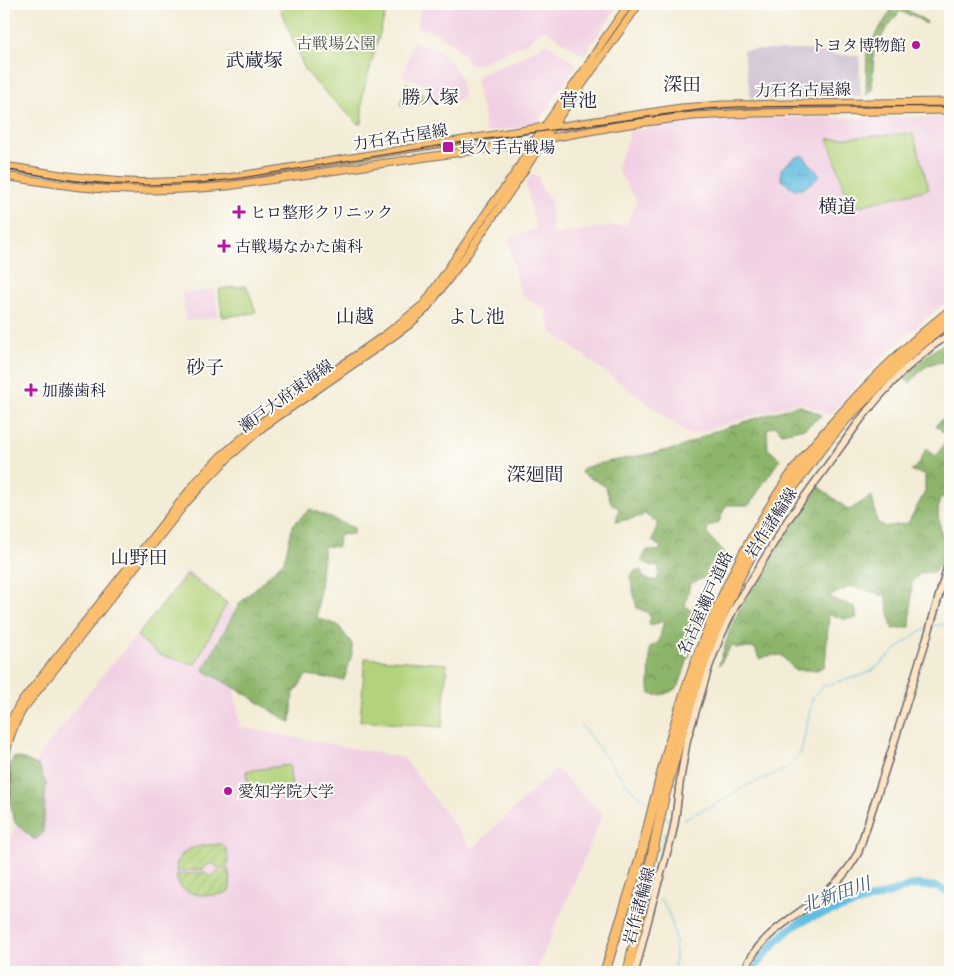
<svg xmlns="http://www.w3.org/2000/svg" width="954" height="976" font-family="'IM FELL French Canon','Noto Serif JP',serif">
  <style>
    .built { fill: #f1d0e3 }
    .industrial { fill: #cebed1 }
    .forest { fill: url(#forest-crowns); stroke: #586c53 }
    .park { fill: #b2d37b; stroke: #6a7a5b }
    .garden { fill: url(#garden-furrows); stroke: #6a7a5b }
    .water { fill: url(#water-ripples); stroke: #42708e }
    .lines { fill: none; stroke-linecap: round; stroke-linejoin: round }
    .stream { stroke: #63bde1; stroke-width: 1 }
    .river { stroke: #63bde1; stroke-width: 8 }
    .secondary-casing { stroke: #6b6971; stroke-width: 9 }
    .primary-casing { stroke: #6b6971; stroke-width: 9 }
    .motorway-casing { stroke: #6b6971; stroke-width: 11 }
    .secondary { stroke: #fde5c5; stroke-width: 6 }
    .primary { stroke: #fabe6e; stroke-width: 7 }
    .motorway { stroke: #fabe6e; stroke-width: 9 }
    .tram { stroke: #22223b; stroke-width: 1 }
    .poi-dot { fill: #b5179e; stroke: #fdfcf7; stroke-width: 2 }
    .labels { text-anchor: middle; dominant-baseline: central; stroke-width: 4; stroke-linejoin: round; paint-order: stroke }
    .park-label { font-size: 16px; fill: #4d574e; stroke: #fdfcf7 }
    .poi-label { font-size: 16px; fill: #22223b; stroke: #fdfcf7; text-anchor: start }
    .street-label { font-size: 16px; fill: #22223b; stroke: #fdfcf7 }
    .water-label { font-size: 18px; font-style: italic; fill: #395875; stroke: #fdfcf7 }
    .quarter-label { font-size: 19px; fill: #22223b; stroke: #fdfcf7 }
  </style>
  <defs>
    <pattern id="forest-crowns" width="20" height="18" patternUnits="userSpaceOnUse" patternTransform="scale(1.25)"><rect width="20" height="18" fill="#8db56b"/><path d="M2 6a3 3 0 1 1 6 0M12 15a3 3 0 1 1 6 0" fill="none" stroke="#739359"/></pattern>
    <pattern id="garden-furrows" width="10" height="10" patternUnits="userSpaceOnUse" patternTransform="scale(1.25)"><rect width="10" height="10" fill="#b2d37b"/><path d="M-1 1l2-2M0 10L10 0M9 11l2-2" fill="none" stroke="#99b56b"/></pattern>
    <pattern id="water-ripples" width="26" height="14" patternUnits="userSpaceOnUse" patternTransform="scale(1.25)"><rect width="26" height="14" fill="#63bde1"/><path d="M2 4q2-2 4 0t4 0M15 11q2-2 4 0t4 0" fill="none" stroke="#5199b8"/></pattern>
  </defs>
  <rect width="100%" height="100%" fill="#fdfcf7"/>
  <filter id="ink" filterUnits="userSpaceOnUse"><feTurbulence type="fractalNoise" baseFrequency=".02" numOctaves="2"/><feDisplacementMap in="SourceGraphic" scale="10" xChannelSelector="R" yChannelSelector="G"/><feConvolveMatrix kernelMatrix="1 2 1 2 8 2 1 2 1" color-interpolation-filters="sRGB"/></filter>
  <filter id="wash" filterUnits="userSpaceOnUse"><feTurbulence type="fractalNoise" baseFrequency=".0096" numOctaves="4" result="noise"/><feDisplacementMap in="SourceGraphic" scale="20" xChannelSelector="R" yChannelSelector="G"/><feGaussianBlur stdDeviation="1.12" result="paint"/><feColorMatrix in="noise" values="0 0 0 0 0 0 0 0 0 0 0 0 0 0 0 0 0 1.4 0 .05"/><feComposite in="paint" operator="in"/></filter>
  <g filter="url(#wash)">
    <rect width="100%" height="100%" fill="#f3ecd6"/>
    <g class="built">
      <path d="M422,4h192l4,2 -33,47 -3,1 -38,-25 -17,14 -51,22 -7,-1 -6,-10 -10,-10 -12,-8 -7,-4 -17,-5z"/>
      <path d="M413,41l24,9 7,5 8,9 8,13 4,18 -4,5 -31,4 -3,-13 -4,-7 -8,-4 -11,-4z"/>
      <path d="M546,43l30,20v3l-40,59 -50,7 -4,-25 -3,-9 -3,-17 3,-6 49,-20 15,-11z"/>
      <path d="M950,117v181l-59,51 -62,65 -30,-12 -109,33 -138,-103 -7,-22 -25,-16 -12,-56 28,-9 -10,-46 7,-9 5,2 2,9 11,18v28l2,2 4,1 69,-10 10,-20v-4l-19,-31v-3l12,-28 -1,-4 2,-3 68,-11 49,-2z"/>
      <path d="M213,290l2,1 3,24 -2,2 -30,4 -4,-28z"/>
      <path d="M188,570l45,37 1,81 6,39 164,31 68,91 84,-80 47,45 -67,158h-532v-114l35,-102 50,-64 43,-51z"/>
    </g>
    <path class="industrial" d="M743,50h68l25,5 23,1 2,41 -110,1z"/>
    <g class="forest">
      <path d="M895,4h3l29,18 -1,2 -15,-10 -1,2 -10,-5 -15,20 -11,19 -2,40 -6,5 1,-47z"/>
      <path d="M950,339v23c-24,0 -24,4 -40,21l-7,-5 23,-22z"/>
      <path d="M799,405l23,10 -17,13 -23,5 -7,-7 -8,3 1,20 12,10 -31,46h-23l-7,17 -11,5 -1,7 17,18 -8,20 -26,12 -5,22 9,7 3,17 -18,56c-8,7 -19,11 -29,8l-1,-7 1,-40 9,-5 5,-22 -12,6 -4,-3 3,-5 -4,-6 -10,-4 -7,-31 4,-6 7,-1 2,7 6,3h9l1,-15 -6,1 -12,-5 6,-11 12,1 2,-4 -9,-6 6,-18 -14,-9 -2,2 -26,6 3,-14 -7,-3 -7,-19 -24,-13 2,-5 24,-6 72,-14 33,-16z"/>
      <path d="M950,411v79l-11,11 -1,14 8,43 -12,14 -13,1 -9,9 -2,45 -18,2 -6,-33 -35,-10 -23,11 27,10 2,11 -13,1 -15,-5 -4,52 -8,4h-22l-14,-15 -14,1 -8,3 -4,-11h-19l-4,-3 -13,20 12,-38 19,-38 68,-103 31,24 23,-14 5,26 8,5 23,-4 17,-31v-18l-14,-3 8,-8 7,-14 10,7 12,-18 -12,-13z"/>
      <path d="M310,509l44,19 -1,6 -14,1 -1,12 -14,-1 -7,72 21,7 14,19v10l-8,26 -38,-5 -13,20 -2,28 -47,-30 -41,-23 36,-66 45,-43 9,-36z"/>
      <path d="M13,757l11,2 15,7 7,18 -3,49 -8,7 -20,-17 -5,-22 -1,-27z"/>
    </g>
    <g class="park">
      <path d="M284,4h104l-25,89 -1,14v16l-4,1 -42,-41 -11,-13 -24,-59z"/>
      <path d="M406,83c10,3 17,7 19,18h-7l1,4 -19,1z"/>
      <path d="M913,133l16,56 -78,19 -23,-69z"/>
      <path d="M245,286l2,1 9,25 -2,1 -31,4 -1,-2 -3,-25 1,-1z"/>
      <path d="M187,574l40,29 -32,61 -36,-9 -22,-19z"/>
      <path d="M365,658l82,6 -5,63 -82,-6z"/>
      <path d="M289,765l3,23 -43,6 -3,-23z"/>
    </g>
    <g class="garden">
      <path d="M221,844c8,4 7,15 7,23l-11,1 -2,-4c-6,-1 -8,0 -11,5l-28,3c0,-27 25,-26 45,-28z"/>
      <path d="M229,870c0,5 3,14 1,19 -3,9 -37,7 -44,2 -6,-3 -9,-9 -10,-16l29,-3c3,5 6,5 11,3l1,-4z"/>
    </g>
    <path class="water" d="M803,155c5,8 14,14 17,21 -17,13 -20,20 -39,4v-11l13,-11z"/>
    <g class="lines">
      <g class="stream">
        <path d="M934,626l16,-3"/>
        <path d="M581,725l49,63 7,6 12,8"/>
        <path d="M665,815l4,7"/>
        <path d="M683,819l31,-14 36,-21 36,-15 9,-9 6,-8 12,-56 10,-10 40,-11 10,-5 26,-23 16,-12 13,-7"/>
        <path d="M654,886l1,-17 10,-37"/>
        <path d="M660,899c4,6 8,11 10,18 7,17 5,37 4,55"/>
      </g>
      <path class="river" d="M750,972c19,-21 31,-42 59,-54l78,-24 22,-8 9,-1 19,2 13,6"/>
    </g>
  </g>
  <g filter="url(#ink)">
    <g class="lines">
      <defs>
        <g id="secondary">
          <path d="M635,972l18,-71 19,-65 3,-15 5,-40 7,-41 22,-73 11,-29 15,-31 52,-86 74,-102 18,-22 24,-26 28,-24 19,-13"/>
          <path d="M744,972c16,-43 61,-58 91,-88 9,-9 17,-20 23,-31l35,-107 36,-115 21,-74"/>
        </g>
        <g id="primary">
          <path d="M4,166c41,6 81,14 123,16 33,2 67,-2 100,-4l317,-51 19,-1 118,-18 42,-3 227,-3"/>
          <path d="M4,176c29,4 58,10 88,12 45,4 90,2 135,-2l290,-42 106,-19 70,-9 60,-3 197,-3"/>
          <path d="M4,738l7,-18 8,-15 178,-224 23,-24 40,-34 129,-91 35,-28 65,-95 25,-34 21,-35 53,-75 15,-24 26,-37"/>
          <path d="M4,835c5,-29 -1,-58 3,-86 3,-15 9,-28 16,-40l162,-205 20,-22 26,-27 32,-28 125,-87 22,-16 16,-15 42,-56 54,-79 30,-47 87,-123"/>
        </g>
        <g id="motorway">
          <path d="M605,972c11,-39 25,-78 36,-117 15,-58 28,-117 48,-174 24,-71 56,-137 97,-199 13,-19 28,-37 43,-54 37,-43 77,-82 121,-117"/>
          <path d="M628,972l36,-174 21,-78 26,-78 26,-60 25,-47 16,-27 42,-58 27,-32 59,-60 27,-24 17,-13"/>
        </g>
      </defs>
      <use href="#secondary" class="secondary-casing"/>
      <use href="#primary" class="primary-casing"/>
      <use href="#motorway" class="motorway-casing"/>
      <use href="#secondary" class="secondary"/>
      <use href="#primary" class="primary"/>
      <use href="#motorway" class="motorway"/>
      <path class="tram" d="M4,169l70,12 40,3 35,1 49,-2 37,-4 215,-35 256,-35 30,-2 108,-1 106,1"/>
    </g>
  </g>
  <g class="poi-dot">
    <circle cx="916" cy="45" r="5"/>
    <rect x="442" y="141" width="12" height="12" rx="2.5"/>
    <path d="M236.5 204.5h5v5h5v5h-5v5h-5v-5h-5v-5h5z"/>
    <path d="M221.5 238.5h5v5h5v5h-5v5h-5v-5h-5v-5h5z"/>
    <path d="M28.5 382.5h5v5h5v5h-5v5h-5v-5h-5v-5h5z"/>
    <circle cx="228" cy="791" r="5"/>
  </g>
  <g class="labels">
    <g class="park-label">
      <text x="336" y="43">古戦場公園</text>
    </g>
    <g class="poi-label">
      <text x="906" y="45" text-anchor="end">トヨタ博物館</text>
      <text x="459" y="147">長久手古戦場</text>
      <text x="250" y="212">ヒロ整形クリニック</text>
      <text x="235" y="246">古戦場なかた歯科</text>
      <text x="42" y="390">加藤歯科</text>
      <text x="238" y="791">愛知学院大学</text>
    </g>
    <g class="street-label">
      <text transform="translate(803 90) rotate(-1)">力石名古屋線</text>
      <text transform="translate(400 137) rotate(-9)">力石名古屋線</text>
      <text transform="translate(286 396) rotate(-36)">瀬戸大府東海線</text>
      <text transform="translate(771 523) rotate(-57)">岩作諸輪線</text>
      <text transform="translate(705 603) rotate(-66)">名古屋瀬戸道路</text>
      <text transform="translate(639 906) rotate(-75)">岩作諸輪線</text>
    </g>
    <g class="water-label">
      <text transform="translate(836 895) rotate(-19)">北新田川</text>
    </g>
    <g class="quarter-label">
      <text x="254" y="61">武蔵塚</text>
      <text x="682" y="85">深田</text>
      <text x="430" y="98">勝入塚</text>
      <text x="578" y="101">菅池</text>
      <text x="837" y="207">横道</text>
      <text x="355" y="317">山越</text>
      <text x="476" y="317">よし池</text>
      <text x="205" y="368">砂子</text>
      <text x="535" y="475">深廻間</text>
      <text x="139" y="558">山野田</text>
    </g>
  </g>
  <rect width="954" height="976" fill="none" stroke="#fdfcf7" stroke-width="20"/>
</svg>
